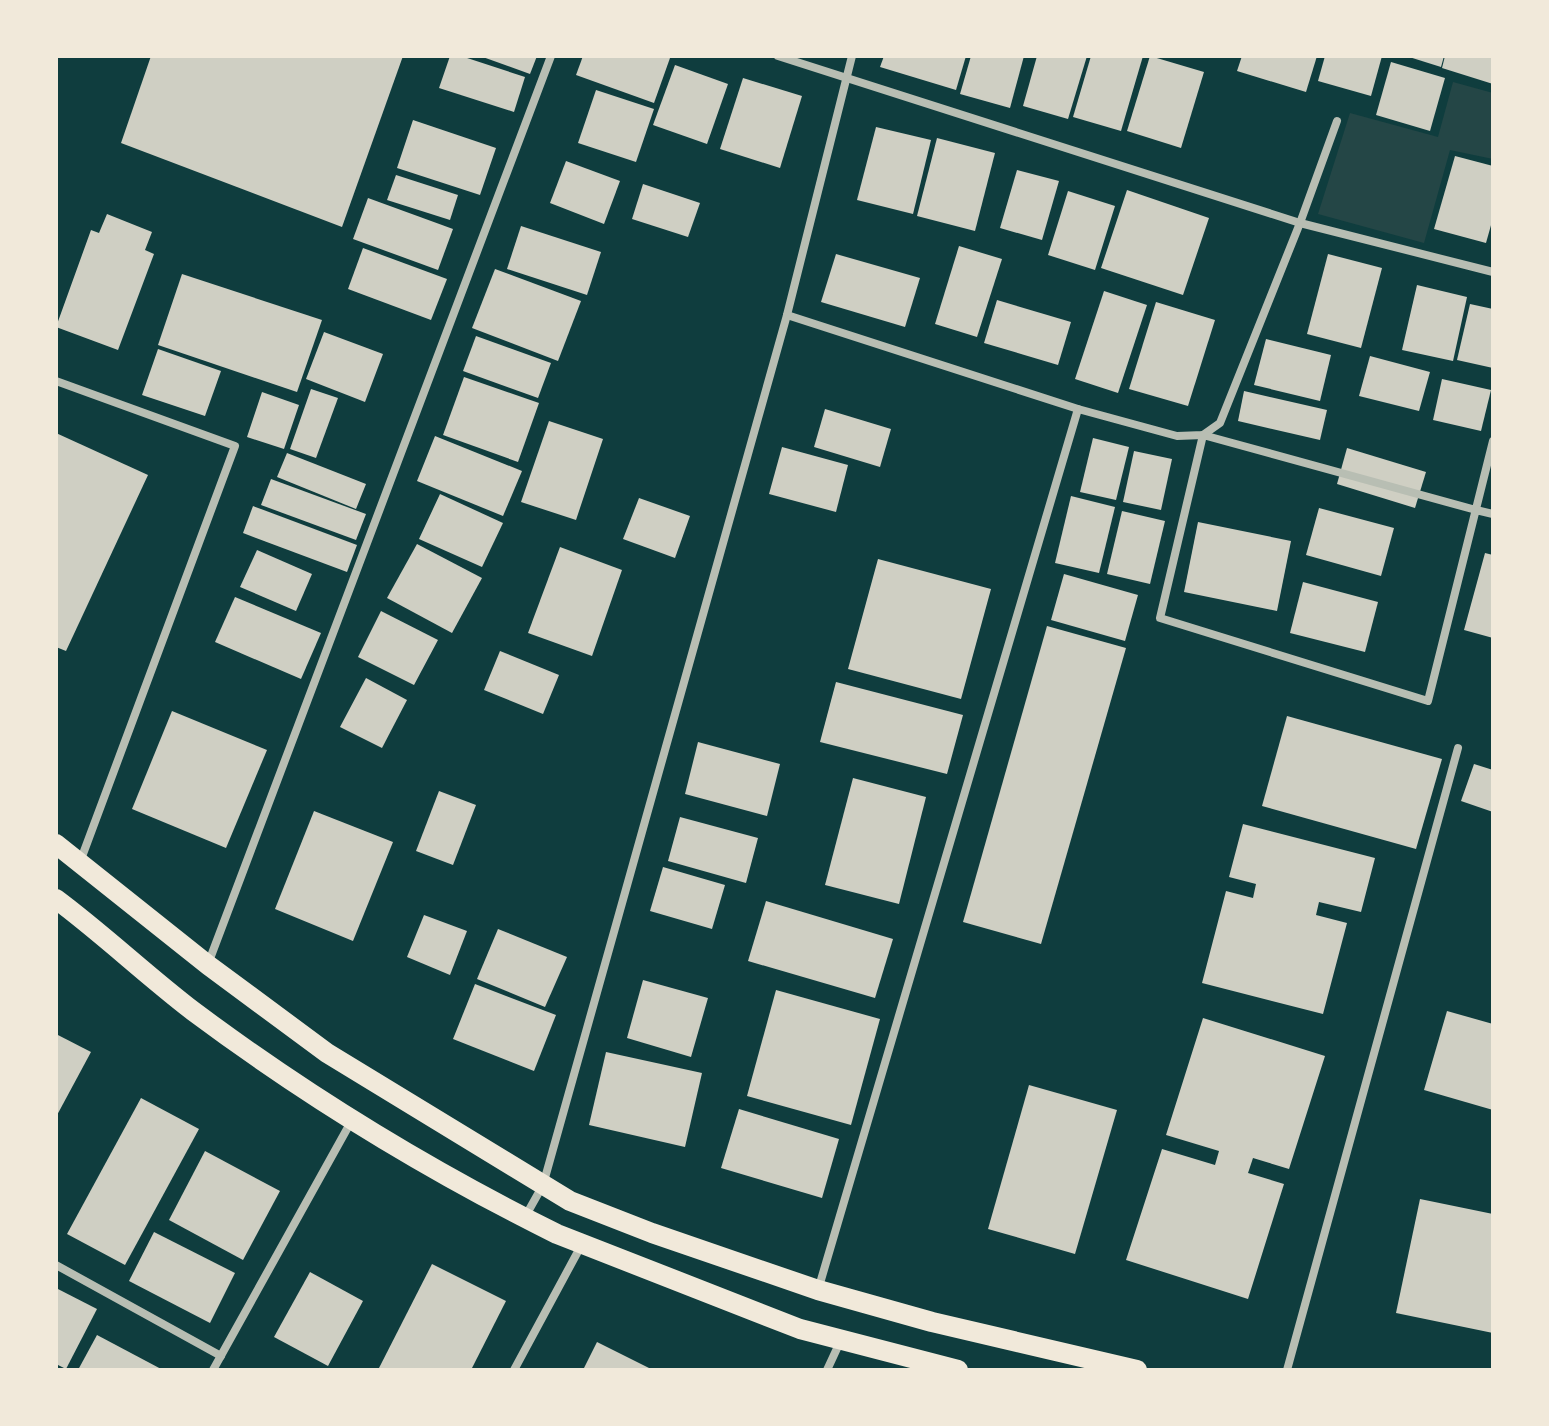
<svg xmlns="http://www.w3.org/2000/svg" width="1549" height="1426" font-family="'Golos Text',sans-serif">
  <style>
    .green { fill: #244646 }
    .building { fill: #cfcfc3 }
    .lines { fill: none; stroke-linecap: round; stroke-linejoin: round }
    .minor { stroke: #b8beb3; stroke-width: 8 }
    .primary { stroke: #f1e9da; stroke-width: 20 }
  </style>
  <rect width="100%" height="100%" fill="#0f3d3e"/>
  <path class="green" d="M1453,82l40,11v66l-43,-9 -26,93 -106,-29 32,-101 88,24z"/>
  <g class="building">
    <path d="M151,56h252l-61,171 -221,-84z"/>
    <path d="M450,56h11l64,21 -11,35 -75,-24z"/>
    <path d="M480,56h57l-7,18z"/>
    <path d="M583,56h81l6,2 -16,45 -78,-28z"/>
    <path d="M884,56h82l-10,34 -76,-23z"/>
    <path d="M971,56h53l-14,52 -50,-14z"/>
    <path d="M1037,56h50l-19,63 -45,-13z"/>
    <path d="M1091,56h52l-22,75 -48,-14z"/>
    <path d="M1150,56l54,16 -23,76 -54,-17z"/>
    <path d="M1242,56h75l-11,36 -69,-21z"/>
    <path d="M1325,56h57l-11,40 -53,-15z"/>
    <path d="M1406,56h38l-3,11z"/>
    <path d="M1445,56h48v28l-51,-16z"/>
    <path d="M1391,62l54,16 -15,53 -54,-16z"/>
    <path d="M675,65l53,19 -21,60 -54,-19z"/>
    <path d="M743,78l59,18 -22,72 -60,-19z"/>
    <path d="M596,90l58,19 -18,53 -58,-19z"/>
    <path d="M413,120l83,28 -16,47 -83,-27z"/>
    <path d="M876,127l55,13 -18,74 -56,-14z"/>
    <path d="M937,138l58,15 -20,78 -58,-15z"/>
    <path d="M1455,156l38,10v52l-7,25 -52,-14z"/>
    <path d="M566,161l54,20 -16,43 -54,-21z"/>
    <path d="M1017,170l42,11 -17,59 -42,-12z"/>
    <path d="M396,175l62,20 -8,25 -63,-20z"/>
    <path d="M643,184l57,19 -12,34 -56,-18z"/>
    <path d="M1127,190l82,28 -26,77 -82,-27z"/>
    <path d="M1068,191l47,15 -20,64 -47,-15z"/>
    <path d="M368,198l85,31 -15,41 -85,-31z"/>
    <path d="M107,214l45,18 -7,18 9,4 -36,96 -62,-23 35,-97 8,3z"/>
    <path d="M521,226l80,26 -14,43 -80,-26z"/>
    <path d="M959,246l43,13 -25,78 -42,-13z"/>
    <path d="M363,248l84,31 -16,41 -83,-31z"/>
    <path d="M836,254l84,24 -15,49 -84,-25z"/>
    <path d="M1328,254l54,14 -21,80 -54,-14z"/>
    <path d="M495,269l86,32 -23,60 -86,-33z"/>
    <path d="M182,274l140,46 -25,72 -139,-47z"/>
    <path d="M1417,285l50,12 -14,64 -51,-11z"/>
    <path d="M1104,291l43,14 -29,88 -43,-14z"/>
    <path d="M997,300l74,22 -13,43 -74,-22z"/>
    <path d="M1156,302l59,18 -27,86 -59,-17z"/>
    <path d="M1470,304l23,5v59l-36,-8z"/>
    <path d="M324,332l59,22 -18,48 -59,-23z"/>
    <path d="M476,336l75,27 -13,35 -75,-27z"/>
    <path d="M1266,339l65,16 -11,46 -66,-16z"/>
    <path d="M158,349l63,22 -16,45 -63,-21z"/>
    <path d="M1370,356l60,16 -11,39 -60,-15z"/>
    <path d="M464,377l75,26 -21,59 -75,-27z"/>
    <path d="M1442,379l49,11 -10,41 -48,-11z"/>
    <path d="M311,389l27,9 -22,60 -26,-9z"/>
    <path d="M1244,391l83,19 -7,30 -82,-19z"/>
    <path d="M262,392l37,13 -15,44 -37,-12z"/>
    <path d="M825,409l66,20 -11,38 -66,-20z"/>
    <path d="M549,421l54,18 -27,81 -55,-18z"/>
    <path d="M56,433l92,42 -82,176 -10,-4z"/>
    <path d="M435,436l87,35 -19,45 -86,-35z"/>
    <path d="M1093,438l36,9 -13,53 -36,-8z"/>
    <path d="M782,447l66,18 -12,47 -67,-18z"/>
    <path d="M1347,448l79,24 -11,36 -78,-24z"/>
    <path d="M1134,451l38,8 -11,51 -38,-8z"/>
    <path d="M287,453l79,31 -10,25 -79,-32z"/>
    <path d="M271,479l95,35 -10,26 -95,-35z"/>
    <path d="M440,494l63,29 -21,44 -63,-28z"/>
    <path d="M1071,496l44,11 -16,66 -44,-10z"/>
    <path d="M639,498l51,18 -15,42 -52,-19z"/>
    <path d="M253,506l104,39 -10,27 -104,-39z"/>
    <path d="M1319,508l75,20 -13,48 -75,-21z"/>
    <path d="M1122,511l43,10 -15,63 -43,-10z"/>
    <path d="M1198,522l93,19 -14,70 -93,-19z"/>
    <path d="M417,544l65,34 -30,55 -65,-35z"/>
    <path d="M560,547l62,23 -30,86 -64,-23z"/>
    <path d="M257,550l55,24 -16,37 -56,-24z"/>
    <path d="M1485,553l8,2v83l-29,-8z"/>
    <path d="M878,559l113,30 -30,110 -113,-30z"/>
    <path d="M1064,574l74,21 -13,46 -74,-21z"/>
    <path d="M1303,582l75,20 -13,50 -75,-19z"/>
    <path d="M235,597l86,36 -20,46 -86,-37z"/>
    <path d="M381,611l57,29 -24,45 -56,-28z"/>
    <path d="M1047,626l79,22 -85,296 -78,-22z"/>
    <path d="M500,651l59,24 -16,39 -59,-24z"/>
    <path d="M366,678l41,22 -25,48 -42,-21z"/>
    <path d="M836,682l127,33 -16,59 -127,-32z"/>
    <path d="M172,711l95,39 -41,98 -94,-39z"/>
    <path d="M1287,716l155,43 -26,90 -154,-43z"/>
    <path d="M698,742l82,22 -13,52 -82,-22z"/>
    <path d="M1474,764l19,6v42l-32,-11z"/>
    <path d="M853,778l73,19 -27,107 -74,-19z"/>
    <path d="M439,791l37,14 -23,60 -37,-14z"/>
    <path d="M314,811l79,31 -40,99 -78,-32z"/>
    <path d="M680,817l78,21 -12,45 -78,-22z"/>
    <path d="M1243,824l132,34 -14,54 -42,-10 -3,13 31,8 -24,91 -121,-31 24,-92 27,7 3,-14 -27,-7z"/>
    <path d="M663,867l62,18 -13,44 -62,-18z"/>
    <path d="M766,901l127,38 -18,59 -127,-37z"/>
    <path d="M424,915l43,16 -17,44 -43,-18z"/>
    <path d="M498,929l69,28 -22,50 -68,-28z"/>
    <path d="M643,980l65,18 -17,59 -64,-19z"/>
    <path d="M475,984l81,31 -22,56 -81,-32z"/>
    <path d="M776,990l104,29 -29,106 -104,-29z"/>
    <path d="M1447,1011l46,13v86l-69,-20z"/>
    <path d="M1203,1018l122,38 -36,113 -36,-11 -5,15 36,11 -36,115 -122,-39 36,-111 53,16 4,-14 -53,-16z"/>
    <path d="M56,1034l35,18 -35,65z"/>
    <path d="M606,1052l96,21 -17,74 -96,-22z"/>
    <path d="M1029,1085l88,25 -42,144 -87,-25z"/>
    <path d="M141,1098l58,31 -74,136 -58,-31z"/>
    <path d="M739,1109l100,30 -17,59 -101,-30z"/>
    <path d="M205,1151l75,40 -37,69 -74,-40z"/>
    <path d="M1420,1199l73,15v119l-97,-20z"/>
    <path d="M154,1232l81,41 -25,50 -81,-42z"/>
    <path d="M432,1264l74,37 -35,69h-93z"/>
    <path d="M310,1272l53,29 -35,65 -54,-29z"/>
    <path d="M56,1288l41,21 -31,60 -10,-5z"/>
    <path d="M97,1335l66,35h-85z"/>
    <path d="M597,1342l56,28h-70z"/>
  </g>
  <g class="lines">
    <g class="minor">
      <path d="M778,56l522,167 193,49"/>
      <path d="M787,315l291,94 99,27 26,-1 17,-12 80,-200 37,-102"/>
      <path d="M56,381l179,65 -155,416"/>
      <path d="M1493,441l-65,260 -268,-83 43,-183 273,75 17,4"/>
      <path d="M208,964l343,-908"/>
      <path d="M525,1217l18,-32 244,-870 65,-259"/>
      <path d="M56,1265l165,91"/>
      <path d="M818,1290l260,-881"/>
      <path d="M213,1370l139,-250"/>
      <path d="M514,1370l68,-126"/>
      <path d="M827,1370l13,-28"/>
      <path d="M1287,1370l171,-622"/>
    </g>
    <g class="primary">
      <path d="M56,844l152,121 119,88 243,148 82,32 166,57 114,32 205,48"/>
      <path d="M56,899c47,35 90,76 137,112 114,85 237,160 364,223l243,95 158,41"/>
    </g>
  </g>
  <rect width="1549" height="1426" fill="none" stroke="#f1e9da" stroke-width="116"/>
</svg>
